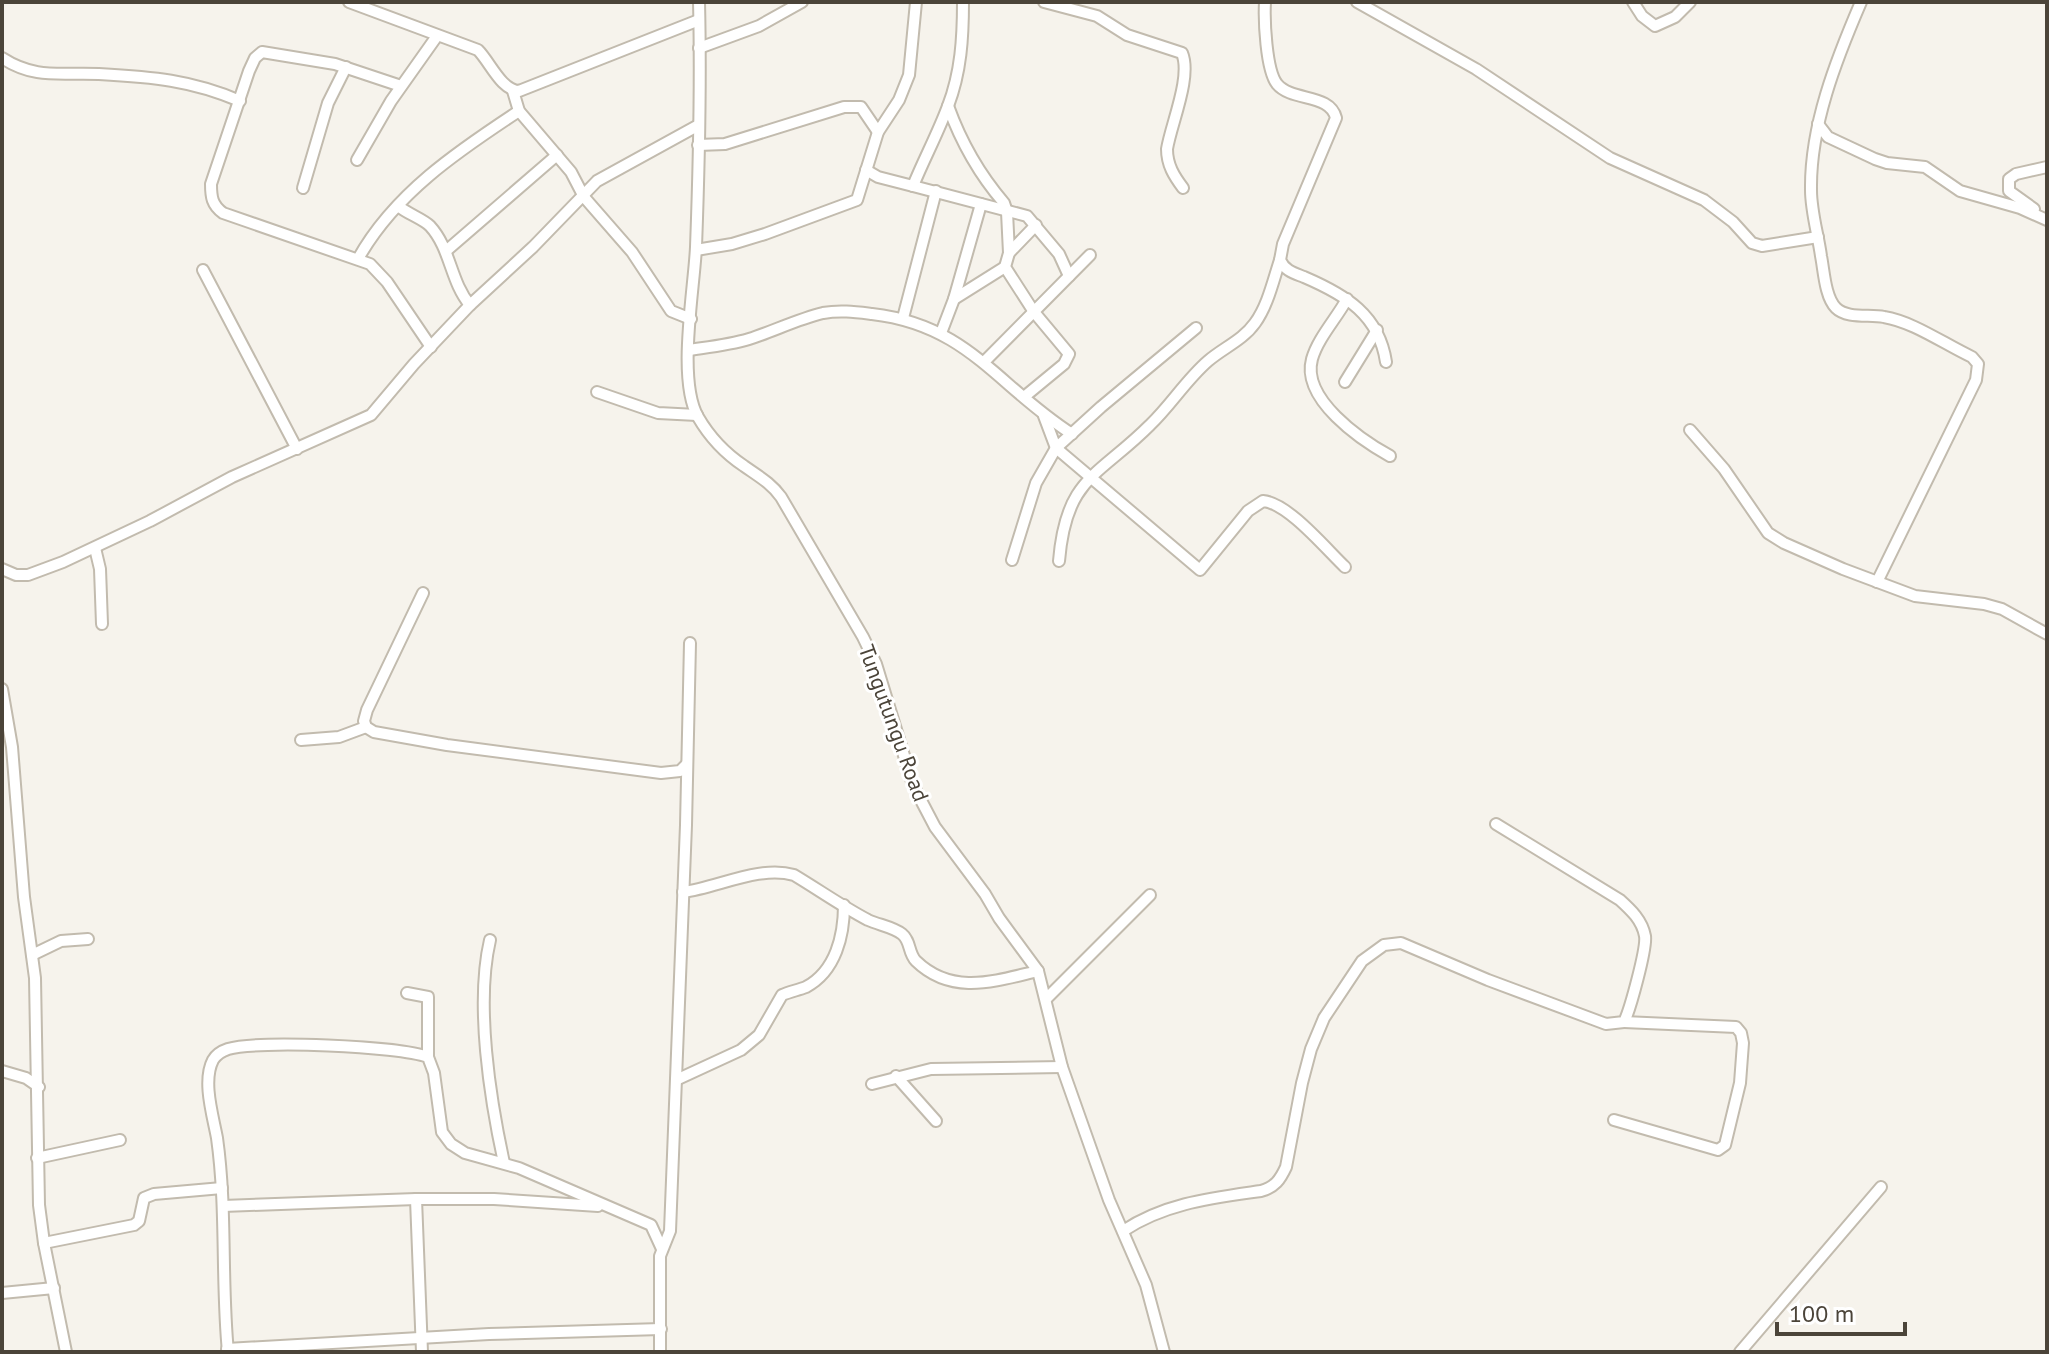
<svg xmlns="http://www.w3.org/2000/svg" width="2049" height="1354" font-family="'PT Sans',sans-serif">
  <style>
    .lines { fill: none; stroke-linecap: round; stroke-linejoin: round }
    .street-casing { stroke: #c2bbae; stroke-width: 14 }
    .street { stroke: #fff; stroke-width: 10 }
    .labels { text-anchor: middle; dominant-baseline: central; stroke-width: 6; stroke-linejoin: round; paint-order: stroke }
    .street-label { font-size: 22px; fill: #4b4439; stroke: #fff }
  </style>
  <rect width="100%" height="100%" fill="#f6f3ec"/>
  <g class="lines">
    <defs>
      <g id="street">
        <path d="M349,2l129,48c12,12 23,40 41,41l180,-71"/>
        <path d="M699,2c2,81 0,164 -3,245 -2,44 -19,133 2,170 11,19 28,37 46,49 14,10 27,17 37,31l82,140 13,27 37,121 22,42 50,67 14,24 39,53 24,96 47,133 37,85 18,67"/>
        <path d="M963,2c0,36 -2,70 -15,104 -10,27 -24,53 -35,80l114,30 32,38 10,22"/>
        <path d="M1044,2l53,14 30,19 55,18c10,24 -11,71 -15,96 0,16 7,27 16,39"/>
        <path d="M1265,2c-1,18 1,68 12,82 15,18 53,9 59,34l-53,126 -3,16c5,11 14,13 24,17 42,18 75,38 82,85"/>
        <path d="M1357,2l119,67 134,89 94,42 29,22 19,21 10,3 56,-9"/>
        <path d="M1633,2l9,14 13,10 20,-9 15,-15"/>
        <path d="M1861,2c-25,58 -51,124 -50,188 0,22 7,44 10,66 3,15 4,41 15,52 11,11 34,6 48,9 30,5 60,27 88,40l6,7 -2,16 -99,202"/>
        <path d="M699,48l60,-22 43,-24"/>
        <path d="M2,58c34,22 59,14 97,16 53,3 92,6 141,27"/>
        <path d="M401,86l-66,-22 -73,-12 -7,6 -6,13 -38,113c0,13 1,21 12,29l147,51 17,18 44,65"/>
        <path d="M513,91l6,20 52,61 13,25 48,55 39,59 20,8"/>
        <path d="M948,106c13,36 31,68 56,97l3,9 2,41"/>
        <path d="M1818,124l10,13 47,22 12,4 38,4 35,24 60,17 27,12"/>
        <path d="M698,145l27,-1 119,-37h17l17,25"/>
        <path d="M357,160l34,-59 46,-65"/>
        <path d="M866,170l12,7 35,9"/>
        <path d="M303,188l25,-85 18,-36"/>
        <path d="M398,206c10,8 25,13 32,20 21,23 20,55 40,79"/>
        <path d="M2034,209l-25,-18v-12l7,-5 31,-7"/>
        <path d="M696,250l36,-6 33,-10 92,-34 21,-68 21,-32 10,-25 7,-73"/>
        <path d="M446,251l111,-96"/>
        <path d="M358,259c36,-65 100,-108 161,-148"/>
        <path d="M203,270l94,179"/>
        <path d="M954,299l51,-32"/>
        <path d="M1347,299c-11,20 -29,39 -35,60 -11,40 49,81 78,97"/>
        <path d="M903,318l33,-127"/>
        <path d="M941,333l13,-34 27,-95"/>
        <path d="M689,350c20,-3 40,-5 60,-11 25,-8 49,-20 74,-26 17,-3 32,-1 49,1 96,11 125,72 200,120"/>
        <path d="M984,362l106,-107"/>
        <path d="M1345,382l32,-52"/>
        <path d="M597,392l61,21 39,2"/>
        <path d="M1024,397l40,-33 5,-10 -35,-42 -29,-45 4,-14 27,-28"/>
        <path d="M1044,416l12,32 144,122 48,-59 15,-10c25,2 63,48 82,66"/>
        <path d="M1690,430l34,39 44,64 16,10 59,26 72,27 69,8 18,5 45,25"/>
        <path d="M95,548l5,21 2,55"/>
        <path d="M1012,560l24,-77 20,-35 45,-41 95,-79"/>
        <path d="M1059,561c7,-84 39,-84 91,-136 21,-20 36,-45 58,-64 15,-13 35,-21 47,-38 13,-18 18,-42 25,-63"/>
        <path d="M2,569l14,6h12l35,-13 87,-41 82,-44 139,-62 43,-51 56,-59 63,-58 64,-66 100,-55"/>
        <path d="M423,593l-56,117 -3,11 2,6 8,5 73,13 214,28 19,-2 7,-7"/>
        <path d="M2,689l10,58 12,150 11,81 4,227 5,38 22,109"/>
        <path d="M301,740l38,-3 27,-10"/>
        <path d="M683,892c34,-4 76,-27 111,-17 25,15 49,32 74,45 11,5 25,7 34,14 9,7 6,19 14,27 36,35 79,20 122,10"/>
        <path d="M490,940c-15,64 0,159 14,223"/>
        <path d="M32,955l29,-14 27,-2"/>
        <path d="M407,993l21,4v60"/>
        <path d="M1047,998l103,-103"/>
        <path d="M2,1071l24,7 13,9"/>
        <path d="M896,1076l40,45"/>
        <path d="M676,1080l65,-30 18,-15 23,-40c7,-3 16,-5 24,-8 30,-16 38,-52 38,-82"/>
        <path d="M872,1084l59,-15 131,-2"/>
        <path d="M1614,1120l104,30 7,-5 15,-62 3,-40 -2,-10 -5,-6 -112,-5"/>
        <path d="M37,1158l83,-18"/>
        <path d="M416,1199l6,153"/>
        <path d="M223,1206l193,-7h78l104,7"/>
        <path d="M1123,1231c42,-28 89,-33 138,-40 14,-4 19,-11 25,-24l16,-84 9,-34 13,-31 38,-57 22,-16 17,-2 87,37 118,44 18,-2c6,-12 23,-74 21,-86 -3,-16 -14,-26 -25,-36l-124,-76"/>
        <path d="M44,1243l90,-18 5,-4 5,-23 10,-4 68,-6"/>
        <path d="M2,1293l52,-5"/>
        <path d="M227,1349l262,-15 172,-5"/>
        <path d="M228,1352c-7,-71 -1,-143 -11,-214 -4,-22 -15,-57 -4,-78 3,-5 9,-9 15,-11 30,-9 170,-3 200,8l6,16 8,59 9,12 14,9 54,15 132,57 11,24"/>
        <path d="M660,1352v-96l10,-25 16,-406 4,-182"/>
        <path d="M1740,1352l141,-165"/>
      </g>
    </defs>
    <use href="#street" class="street-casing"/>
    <use href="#street" class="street"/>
  </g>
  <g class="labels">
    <g class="street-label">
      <text transform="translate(894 723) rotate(70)">Tungutungu Road</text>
    </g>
  </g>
  <rect width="2049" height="1354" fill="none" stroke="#4b4439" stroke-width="8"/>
  <path d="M1777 1322v12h128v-12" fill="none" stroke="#4b4439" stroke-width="4"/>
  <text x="1789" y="1322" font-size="24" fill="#4b4439" stroke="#ffffff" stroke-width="6" paint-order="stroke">100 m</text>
</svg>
